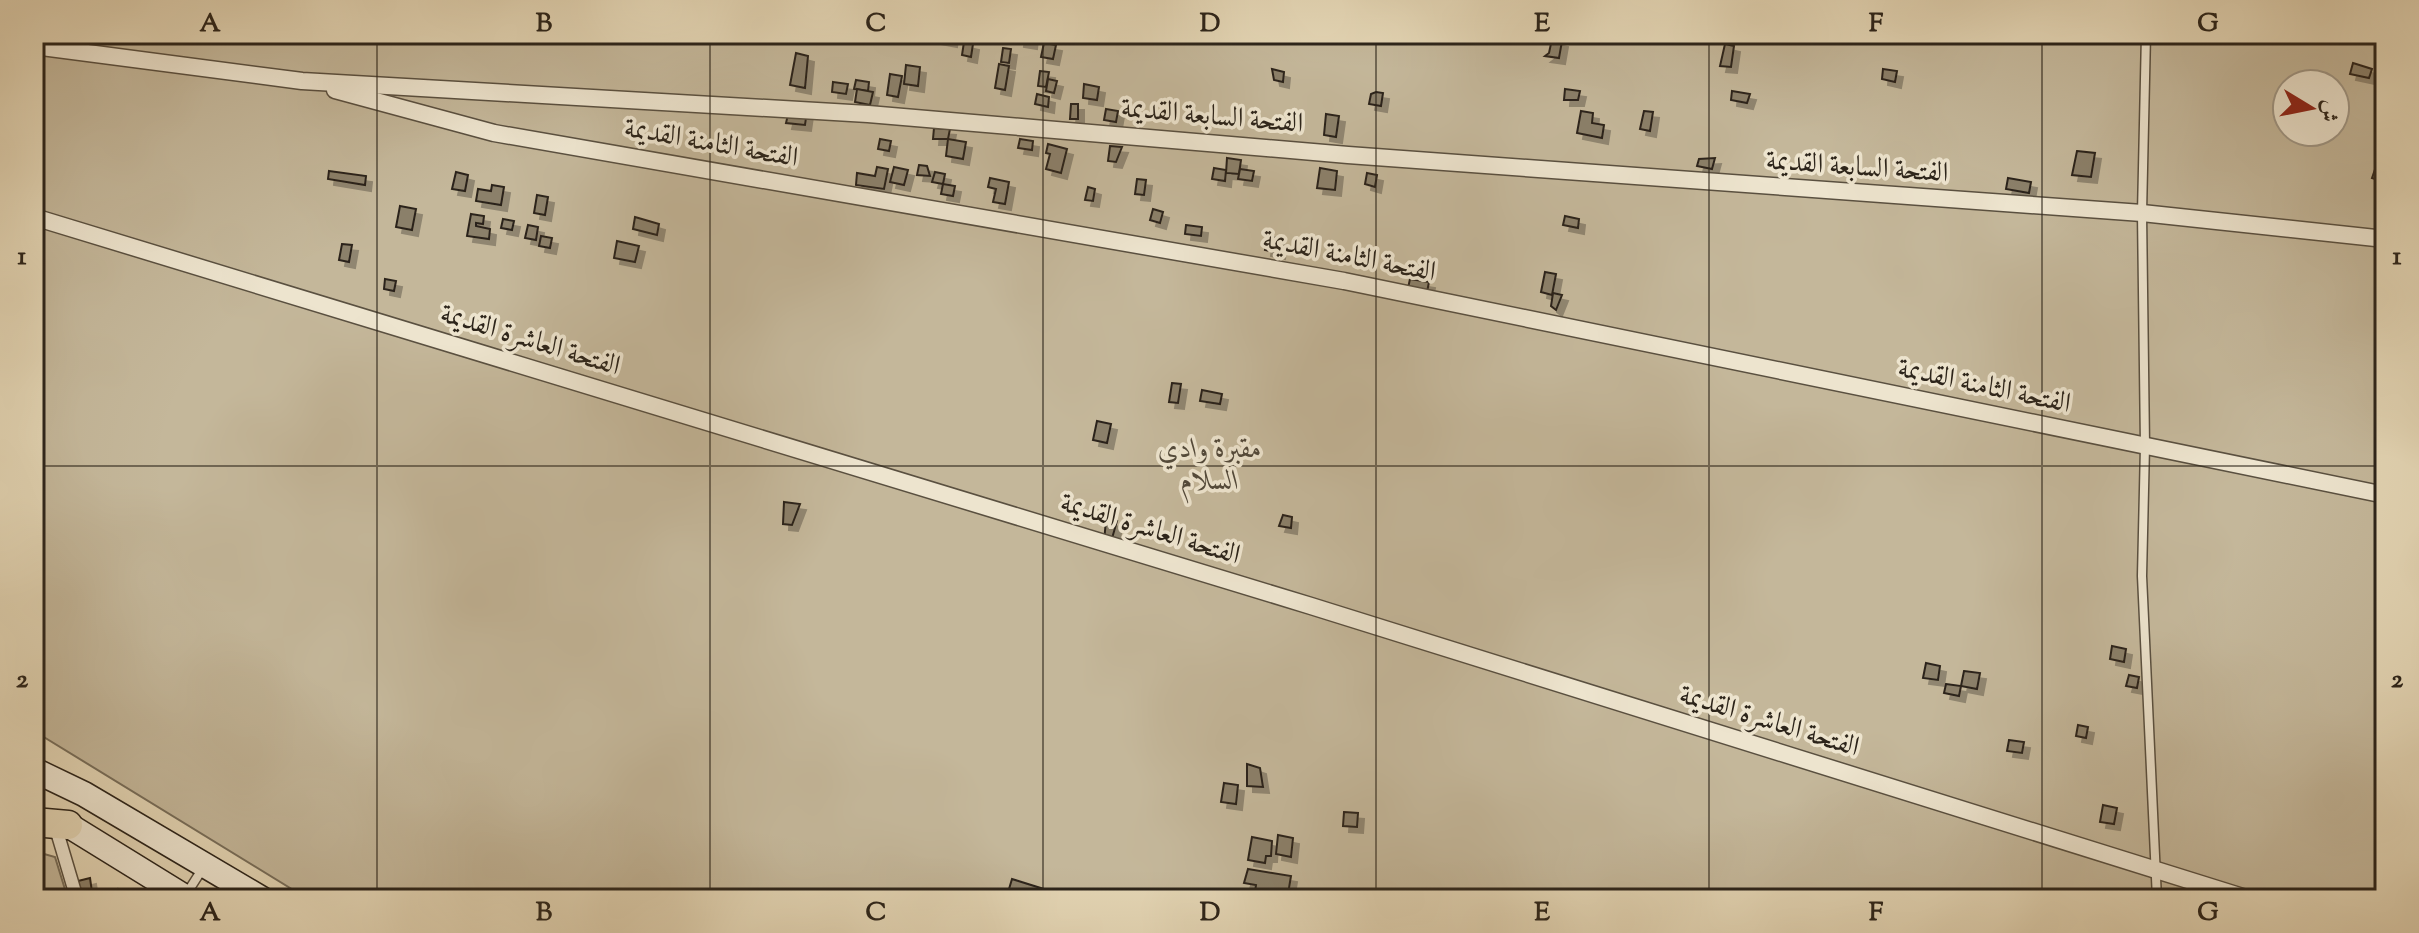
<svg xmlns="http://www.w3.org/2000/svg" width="2419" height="933" font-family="'Sorts Mill Goudy',Amiri,serif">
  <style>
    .green { fill: #c4b79a; stroke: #786e5a; stroke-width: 2; fill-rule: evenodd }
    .building { fill: #8b806a; stroke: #2c241a; stroke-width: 2; filter: url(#shadow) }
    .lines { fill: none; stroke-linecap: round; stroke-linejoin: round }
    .service-casing { stroke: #5a5040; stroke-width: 11 }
    .pedestrian-casing { stroke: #5a5040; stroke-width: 15 }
    .minor-casing { stroke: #5a5040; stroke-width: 19 }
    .secondary-casing { stroke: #2c241a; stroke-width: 27 }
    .trunk-casing { stroke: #2c241a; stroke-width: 31 }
    .service { stroke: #ede4ce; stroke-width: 8 }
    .pedestrian { stroke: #ede4ce; stroke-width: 12 }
    .minor { stroke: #ede4ce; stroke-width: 16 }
    .secondary { stroke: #ede4ce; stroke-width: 24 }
    .trunk { stroke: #e3d5b4; stroke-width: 28 }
    .grid { fill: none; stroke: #2c241a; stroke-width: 2; stroke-opacity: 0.55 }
    .labels { text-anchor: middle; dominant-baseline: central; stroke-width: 7; stroke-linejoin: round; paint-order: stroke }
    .street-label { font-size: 28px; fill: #2c241a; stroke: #ede4ce }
    .park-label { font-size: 28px; font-style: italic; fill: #52493a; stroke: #ede4ce }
    .neatline { fill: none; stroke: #2c241a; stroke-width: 3 }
    .grid-label { font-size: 26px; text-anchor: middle; font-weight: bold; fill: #2c241a }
  </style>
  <defs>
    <filter id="shadow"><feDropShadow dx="6" dy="6" stdDeviation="0" flood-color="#0004"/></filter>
  </defs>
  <rect width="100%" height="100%" fill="#e3d5b4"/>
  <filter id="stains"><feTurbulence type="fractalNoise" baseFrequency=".0025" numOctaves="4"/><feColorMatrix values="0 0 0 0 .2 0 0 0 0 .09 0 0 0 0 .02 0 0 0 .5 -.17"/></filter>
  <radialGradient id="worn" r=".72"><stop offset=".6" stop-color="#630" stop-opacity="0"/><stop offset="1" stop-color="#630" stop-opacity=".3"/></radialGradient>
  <g class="green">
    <path d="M34,34h2351v865h-2077l-274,-168zM2287,84h48v48h-48z"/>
    <path d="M37,852l18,5 13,42h-34z"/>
  </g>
  <g class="building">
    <path d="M929,34h23l-1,7 -22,-4z"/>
    <path d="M1019,34h13l-1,9 -13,-2z"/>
    <path d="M1552,39l10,2 -3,17 -14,-2 4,-3z"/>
    <path d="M964,42l9,2 -2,13 -9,-2z"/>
    <path d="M1044,43l12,2 -3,14 -12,-2z"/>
    <path d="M1725,44l9,2 -3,21 -11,-1z"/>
    <path d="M1003,48l8,1 -2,14 -8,-1z"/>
    <path d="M796,53l12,3 -3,32 -15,-3z"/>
    <path d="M2353,63l19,6 -3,9 -19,-4z"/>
    <path d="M999,64l10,2 -4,24 -10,-2z"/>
    <path d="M906,65l14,2 -2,19 -14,-2z"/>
    <path d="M1272,69l12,3 -1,10 -9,-2z"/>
    <path d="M1883,69l14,2 -2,11 -13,-3z"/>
    <path d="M1040,71l9,1 -3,15 -8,-1z"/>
    <path d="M890,74l12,2 -4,21 -11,-2z"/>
    <path d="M1048,79l9,2 -3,12 -8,-2z"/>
    <path d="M856,80l13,2 -1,9 -14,-2z"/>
    <path d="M833,82l15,2 -2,10 -14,-2z"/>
    <path d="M1084,84l15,3 -2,13 -14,-2z"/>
    <path d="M857,89l16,3 -3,13 -15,-3z"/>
    <path d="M1565,89l15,2 -2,9h-14z"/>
    <path d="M1732,91l18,3 -3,9 -16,-3z"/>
    <path d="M1376,92l7,1 -2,13 -12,-2 2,-10z"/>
    <path d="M1037,94l12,3 -1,10 -13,-3z"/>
    <path d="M1071,104h7v15h-8z"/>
    <path d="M1106,109l12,2 -2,11 -12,-2z"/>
    <path d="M789,110l18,1 -2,14 -19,-2z"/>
    <path d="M1581,111l12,2 -1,10 12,2 -2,13 -25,-5z"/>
    <path d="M1644,111l9,1 -3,19 -10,-2z"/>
    <path d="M1326,114l13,2 -3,21 -12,-2z"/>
    <path d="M934,128l16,1 -2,10h-15z"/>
    <path d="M880,139l11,2 -2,10 -11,-2z"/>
    <path d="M948,139l18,3 -3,17 -17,-3z"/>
    <path d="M1020,139l13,2 -1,9 -14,-2z"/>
    <path d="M1048,144l19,5 -6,24 -15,-4 4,-15 -4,-1z"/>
    <path d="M1110,146l12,1 -6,15 -8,-1z"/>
    <path d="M2077,151l18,2 -4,24 -19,-2z"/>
    <path d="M2381,152l4,1v29l-13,-4z"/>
    <path d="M1227,158l14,2 -2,14 -13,-1z"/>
    <path d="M1715,158l-3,11 -15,-3 2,-7z"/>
    <path d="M919,165l8,1 3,10 -13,-1z"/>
    <path d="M877,167l11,2 -4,20 -28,-4 1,-12 18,3z"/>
    <path d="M894,167l14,3 -4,15 -14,-3z"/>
    <path d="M1214,168l12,2 -1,11 -13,-2z"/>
    <path d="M1320,168l17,3 -2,19 -18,-2z"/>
    <path d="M1240,169l14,2 -2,10 -14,-2z"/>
    <path d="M329,171l37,5 -1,9 -37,-6z"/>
    <path d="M456,172l12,3 -3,16 -13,-2z"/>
    <path d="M935,172l10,2 -2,10 -11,-2z"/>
    <path d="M1367,173l10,2 -2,12 -10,-3z"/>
    <path d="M990,178l19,4 -4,22 -12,-2 3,-13 -8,-2z"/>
    <path d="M2008,178l23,4 -2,11 -23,-4z"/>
    <path d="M1137,179l9,1 -2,15 -9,-1z"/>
    <path d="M943,184l12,2 -2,10 -12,-2z"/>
    <path d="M492,185l12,2 -3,18 -25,-4 2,-12 13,2z"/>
    <path d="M1088,187l7,2 -2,12 -8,-1z"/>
    <path d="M537,195l11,2 -3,18 -11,-2z"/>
    <path d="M400,206l16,3 -4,21 -16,-3z"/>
    <path d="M1153,209l10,3 -3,11 -10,-3z"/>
    <path d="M471,214l13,2 -1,8 -7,-1v3l14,3 -1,10 -22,-3z"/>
    <path d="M1565,216l14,3 -1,9 -15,-3z"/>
    <path d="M635,217l24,7 -2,11 -24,-6z"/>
    <path d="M503,219l11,2 -2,9 -11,-2z"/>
    <path d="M528,225l10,2 -2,13 -11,-2z"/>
    <path d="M1186,225l16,2 -1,9 -16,-2z"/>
    <path d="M541,236l11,2 -2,10 -11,-2z"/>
    <path d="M1267,236l14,3 -2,14 -14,-3z"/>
    <path d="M617,241l22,5 -4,16 -21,-4z"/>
    <path d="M342,244l10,1 -3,17 -10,-2z"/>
    <path d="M1545,272l11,2 -4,21 -11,-3z"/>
    <path d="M385,279l11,2 -2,10 -10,-2z"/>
    <path d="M1410,279l19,3 -3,15 -19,-4z"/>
    <path d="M1553,293l9,2 -6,15 -5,-4z"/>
    <path d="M1172,383l9,1 -3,19 -9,-1z"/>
    <path d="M1202,390l20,4 -2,10 -20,-3z"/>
    <path d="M1097,421l14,3 -4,19 -14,-3z"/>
    <path d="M784,502l16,2 -8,21 -9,-1z"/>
    <path d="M1283,515l9,2 -1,11 -12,-2z"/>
    <path d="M1106,520l11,1 -6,21h-7z"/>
    <path d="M2112,646l14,3 -2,13 -14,-3z"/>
    <path d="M1926,663l14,3 -2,14 -15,-2z"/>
    <path d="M1964,671l16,2 -3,16 -16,-3z"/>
    <path d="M2129,675l10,2 -2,11 -11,-2z"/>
    <path d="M1946,684l15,2 -2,10 -15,-3z"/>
    <path d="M2078,725l10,2 -2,11 -10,-2z"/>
    <path d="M2009,740l15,2 -2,11 -15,-2z"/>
    <path d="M1247,764l13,4 3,19 -16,-1z"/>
    <path d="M1224,783l14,2 -2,19 -15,-2z"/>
    <path d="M2103,805l14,3 -3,16 -14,-2z"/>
    <path d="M1344,812l14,1 -1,14 -14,-1z"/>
    <path d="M1278,835l15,3 -2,19 -15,-3z"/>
    <path d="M1252,837l20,4 -1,15h-5l-1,7 -17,-3z"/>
    <path d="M1248,869l43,7 -3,18 -33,-2 1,-7 -12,-2z"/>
    <path d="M90,878l2,14 -11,3 -3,-14z"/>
    <path d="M1012,879l35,11 -3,9h-38z"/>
    <path d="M118,889l15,8 -1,2 -21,-2z"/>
  </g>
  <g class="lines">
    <defs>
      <g id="service">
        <path d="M2146,34l-4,179 3,233 -3,130 15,323"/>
        <path d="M187,893l16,-25"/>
      </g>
      <path id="pedestrian" d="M55,825l22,74"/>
      <g id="minor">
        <path d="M34,46l268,35 566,33 480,41 794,58 243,26"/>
        <path d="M335,90l159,43 850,148 1041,214"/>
        <path d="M34,217l1277,389 938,293"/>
      </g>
      <g id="secondary">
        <path d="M34,770l50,24 178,105"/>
        <path d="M68,825l120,74"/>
      </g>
      <path id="trunk" d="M34,822l34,3"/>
    </defs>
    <use href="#service" class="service-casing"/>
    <use href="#pedestrian" class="pedestrian-casing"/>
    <use href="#minor" class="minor-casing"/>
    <use href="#secondary" class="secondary-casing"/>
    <use href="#trunk" class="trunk-casing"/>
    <use href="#service" class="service"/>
    <use href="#pedestrian" class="pedestrian"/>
    <use href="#minor" class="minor"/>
    <use href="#secondary" class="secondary"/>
    <use href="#trunk" class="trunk"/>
  </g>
  <path class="grid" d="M377,34v865M710,34v865M1043,34v865M1376,34v865M1709,34v865M2042,34v865M34,466h2351"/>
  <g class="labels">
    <g class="street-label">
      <text transform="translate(1212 117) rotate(5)">الفتحة السابعة القديمة</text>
      <text transform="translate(711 144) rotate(10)">الفتحة الثامنة القديمة</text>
      <text transform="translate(1857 168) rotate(4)">الفتحة السابعة القديمة</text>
      <text transform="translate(1349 257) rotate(11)">الفتحة الثامنة القديمة</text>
      <text transform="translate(530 341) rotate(17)">الفتحة العاشرة القديمة</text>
      <text transform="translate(1984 387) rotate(12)">الفتحة الثامنة القديمة</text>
      <text transform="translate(1150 530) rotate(17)">الفتحة العاشرة القديمة</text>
      <text transform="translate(1769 722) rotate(17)">الفتحة العاشرة القديمة</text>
    </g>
    <g class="park-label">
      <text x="1210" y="450">مقبرة وادي<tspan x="1210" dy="32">السلام</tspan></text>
    </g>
  </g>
  <rect width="2419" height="933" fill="none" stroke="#e3d5b4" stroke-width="88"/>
  <g transform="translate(2311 108) rotate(100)"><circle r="38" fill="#ede4ce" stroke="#a09786" stroke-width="2"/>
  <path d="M0-6L14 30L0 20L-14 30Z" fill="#8f2418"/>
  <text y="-12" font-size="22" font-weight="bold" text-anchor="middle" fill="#2c241a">ش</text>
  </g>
  <rect x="44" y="44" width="2331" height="845" class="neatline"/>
  <g class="grid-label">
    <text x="210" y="31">A</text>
    <text x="544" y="31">B</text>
    <text x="876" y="31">C</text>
    <text x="1210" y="31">D</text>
    <text x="1542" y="31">E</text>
    <text x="1876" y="31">F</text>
    <text x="2208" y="31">G</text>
    <text x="22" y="264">1</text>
    <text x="2397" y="264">1</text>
    <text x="22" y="687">2</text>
    <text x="2397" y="687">2</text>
    <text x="210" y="920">A</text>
    <text x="544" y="920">B</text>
    <text x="876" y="920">C</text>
    <text x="1210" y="920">D</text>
    <text x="1542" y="920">E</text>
    <text x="1876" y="920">F</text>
    <text x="2208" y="920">G</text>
  </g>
  <rect width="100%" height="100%" filter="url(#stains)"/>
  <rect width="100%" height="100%" fill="url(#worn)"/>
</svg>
